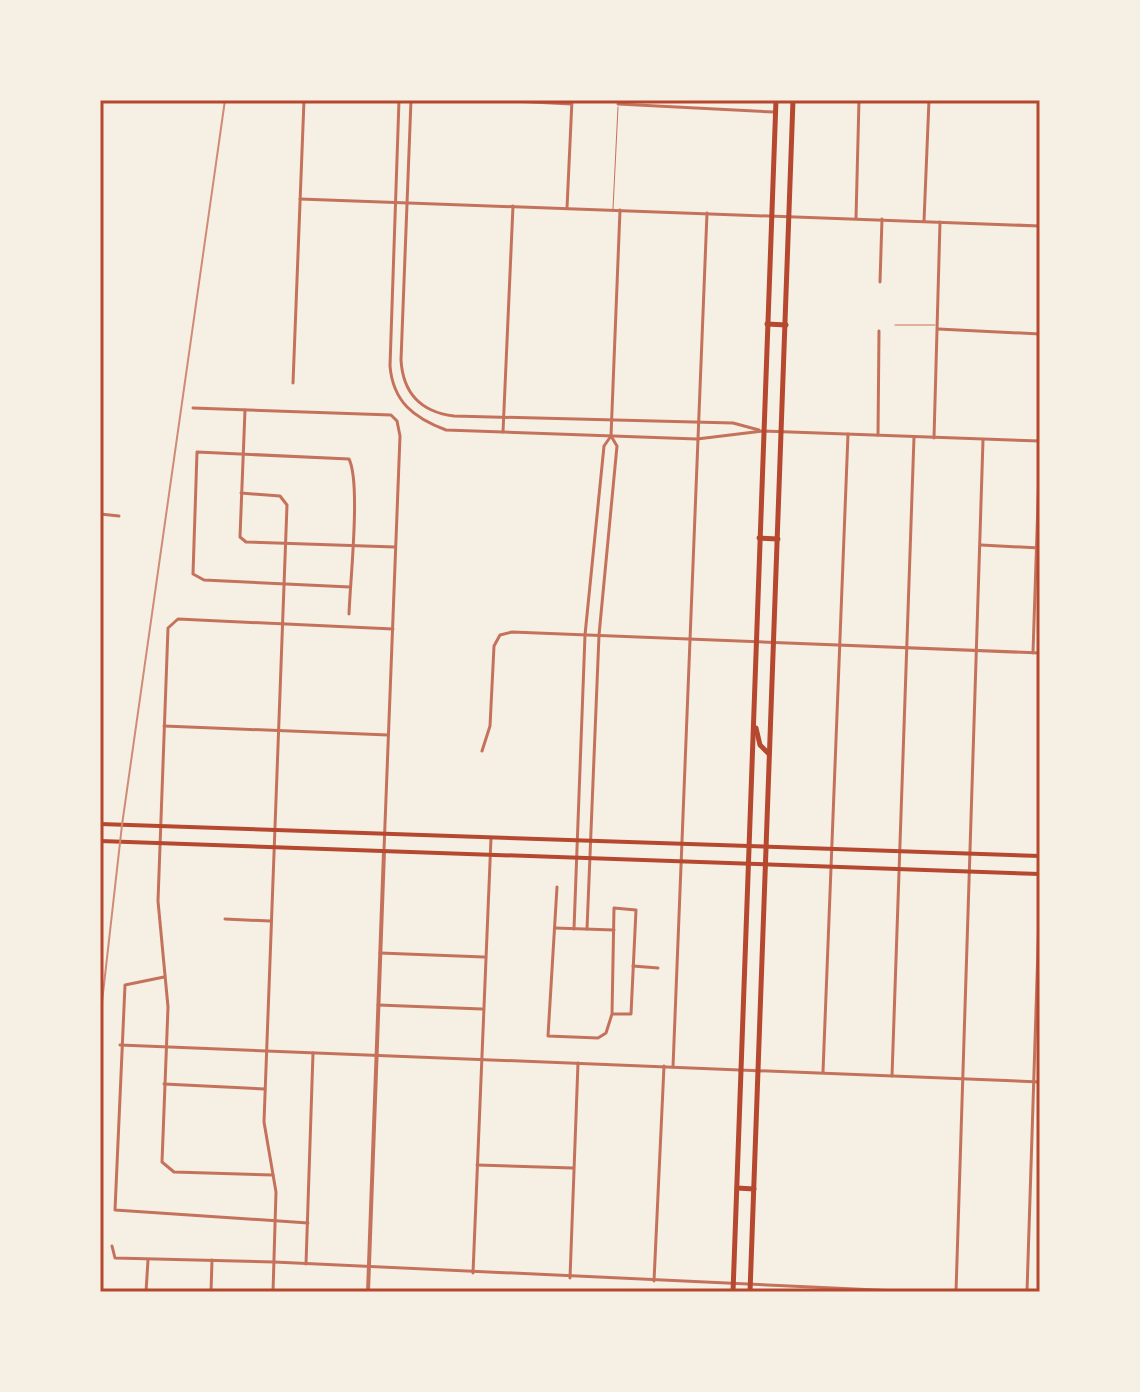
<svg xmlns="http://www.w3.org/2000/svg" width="1140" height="1392" font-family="'Public Sans',sans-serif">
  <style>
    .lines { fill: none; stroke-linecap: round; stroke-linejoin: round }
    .service { stroke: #c5725c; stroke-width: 1 }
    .minor { stroke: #c5725c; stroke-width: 3 }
    .tertiary { stroke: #c5725c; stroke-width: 4 }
    .secondary { stroke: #b5482f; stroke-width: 4 }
    .primary { stroke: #b5482f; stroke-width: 5 }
    .rail { stroke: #cf8b77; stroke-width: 2 }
    .neatline { fill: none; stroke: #b5482f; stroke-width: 3 }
  </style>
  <rect width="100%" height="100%" fill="#f6efe4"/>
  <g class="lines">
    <g class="service">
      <path d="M613,209l5,-102"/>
      <path d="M895,325h40"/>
    </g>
    <g class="minor">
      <path d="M399,100l-9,266c3,36 24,52 56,64l251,9 66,-8 277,10"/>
      <path d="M411,100l-10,260c2,33 20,52 53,56l279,7 26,7"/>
      <path d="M495,100l76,4"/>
      <path d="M618,104l156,8"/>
      <path d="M300,199l740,27"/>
      <path d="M567,208l5,-108"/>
      <path d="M856,218l3,-118"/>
      <path d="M924,221l5,-121"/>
      <path d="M880,282l2,-63"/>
      <path d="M938,329l102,5"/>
      <path d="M293,383l11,-283"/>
      <path d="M193,408l198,7 6,6 3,15 -16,414"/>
      <path d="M245,410l-5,127 6,5 149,5"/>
      <path d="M503,432l10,-226"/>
      <path d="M878,435l1,-104"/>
      <path d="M934,438l6,-216"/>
      <path d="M241,493l39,3 7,9 -23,617 12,70 -3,100"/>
      <path d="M100,514l19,2"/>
      <path d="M981,545l59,3"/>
      <path d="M349,614c1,-32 12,-131 0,-155l-152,-7 -4,122 11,6 146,7"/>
      <path d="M1033,653l7,-212"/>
      <path d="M164,726l224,9"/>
      <path d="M482,751l8,-25 4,-80 6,-11 12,-3 528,21"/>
      <path d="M557,887l-9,149 50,2 8,-5 6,-19 2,-106 22,2 -5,104h-19"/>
      <path d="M225,919l45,2"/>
      <path d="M555,928l59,2"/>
      <path d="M574,929l11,-294 19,-189 7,-10 9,-226"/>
      <path d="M587,929l12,-294 18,-189 -6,-10"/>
      <path d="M380,953l104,4"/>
      <path d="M633,966l25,2"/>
      <path d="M164,977l-39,8 -10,225 193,13"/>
      <path d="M378,1005l104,4"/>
      <path d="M120,1045l920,37"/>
      <path d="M673,1067l34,-854"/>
      <path d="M823,1072l25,-638"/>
      <path d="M892,1076l22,-639"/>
      <path d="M164,1084l101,5"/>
      <path d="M477,1165l96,3"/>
      <path d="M273,1175l-99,-3 -12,-10 6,-155 -10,-106 10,-273 10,-9 215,10"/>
      <path d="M112,1246l3,12 159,4 646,30"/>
      <path d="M306,1264l7,-211"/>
      <path d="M473,1273l18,-435"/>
      <path d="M570,1278l8,-215"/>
      <path d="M654,1281l10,-215"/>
      <path d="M146,1292l2,-32"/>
      <path d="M211,1292l1,-32"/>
      <path d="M956,1292l27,-852"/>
      <path d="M1027,1292l13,-407"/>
    </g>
    <path class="tertiary" d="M368,1292l16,-441"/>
    <g class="secondary">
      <path d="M100,824l940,32"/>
      <path d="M100,841l940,33"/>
    </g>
    <g class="primary">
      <path d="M767,324l19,1"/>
      <path d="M759,538l19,1"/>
      <path d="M756,728l4,17 9,9"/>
      <path d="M737,1188l17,1"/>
      <path d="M733,1292l43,-1192"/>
      <path d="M750,1292l43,-1192"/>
    </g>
    <path class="rail" d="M100,1020l22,-195 103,-725"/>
  </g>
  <rect width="1140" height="1392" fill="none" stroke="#f6efe4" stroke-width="204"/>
  <rect x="102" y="102" width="936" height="1188" class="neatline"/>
</svg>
